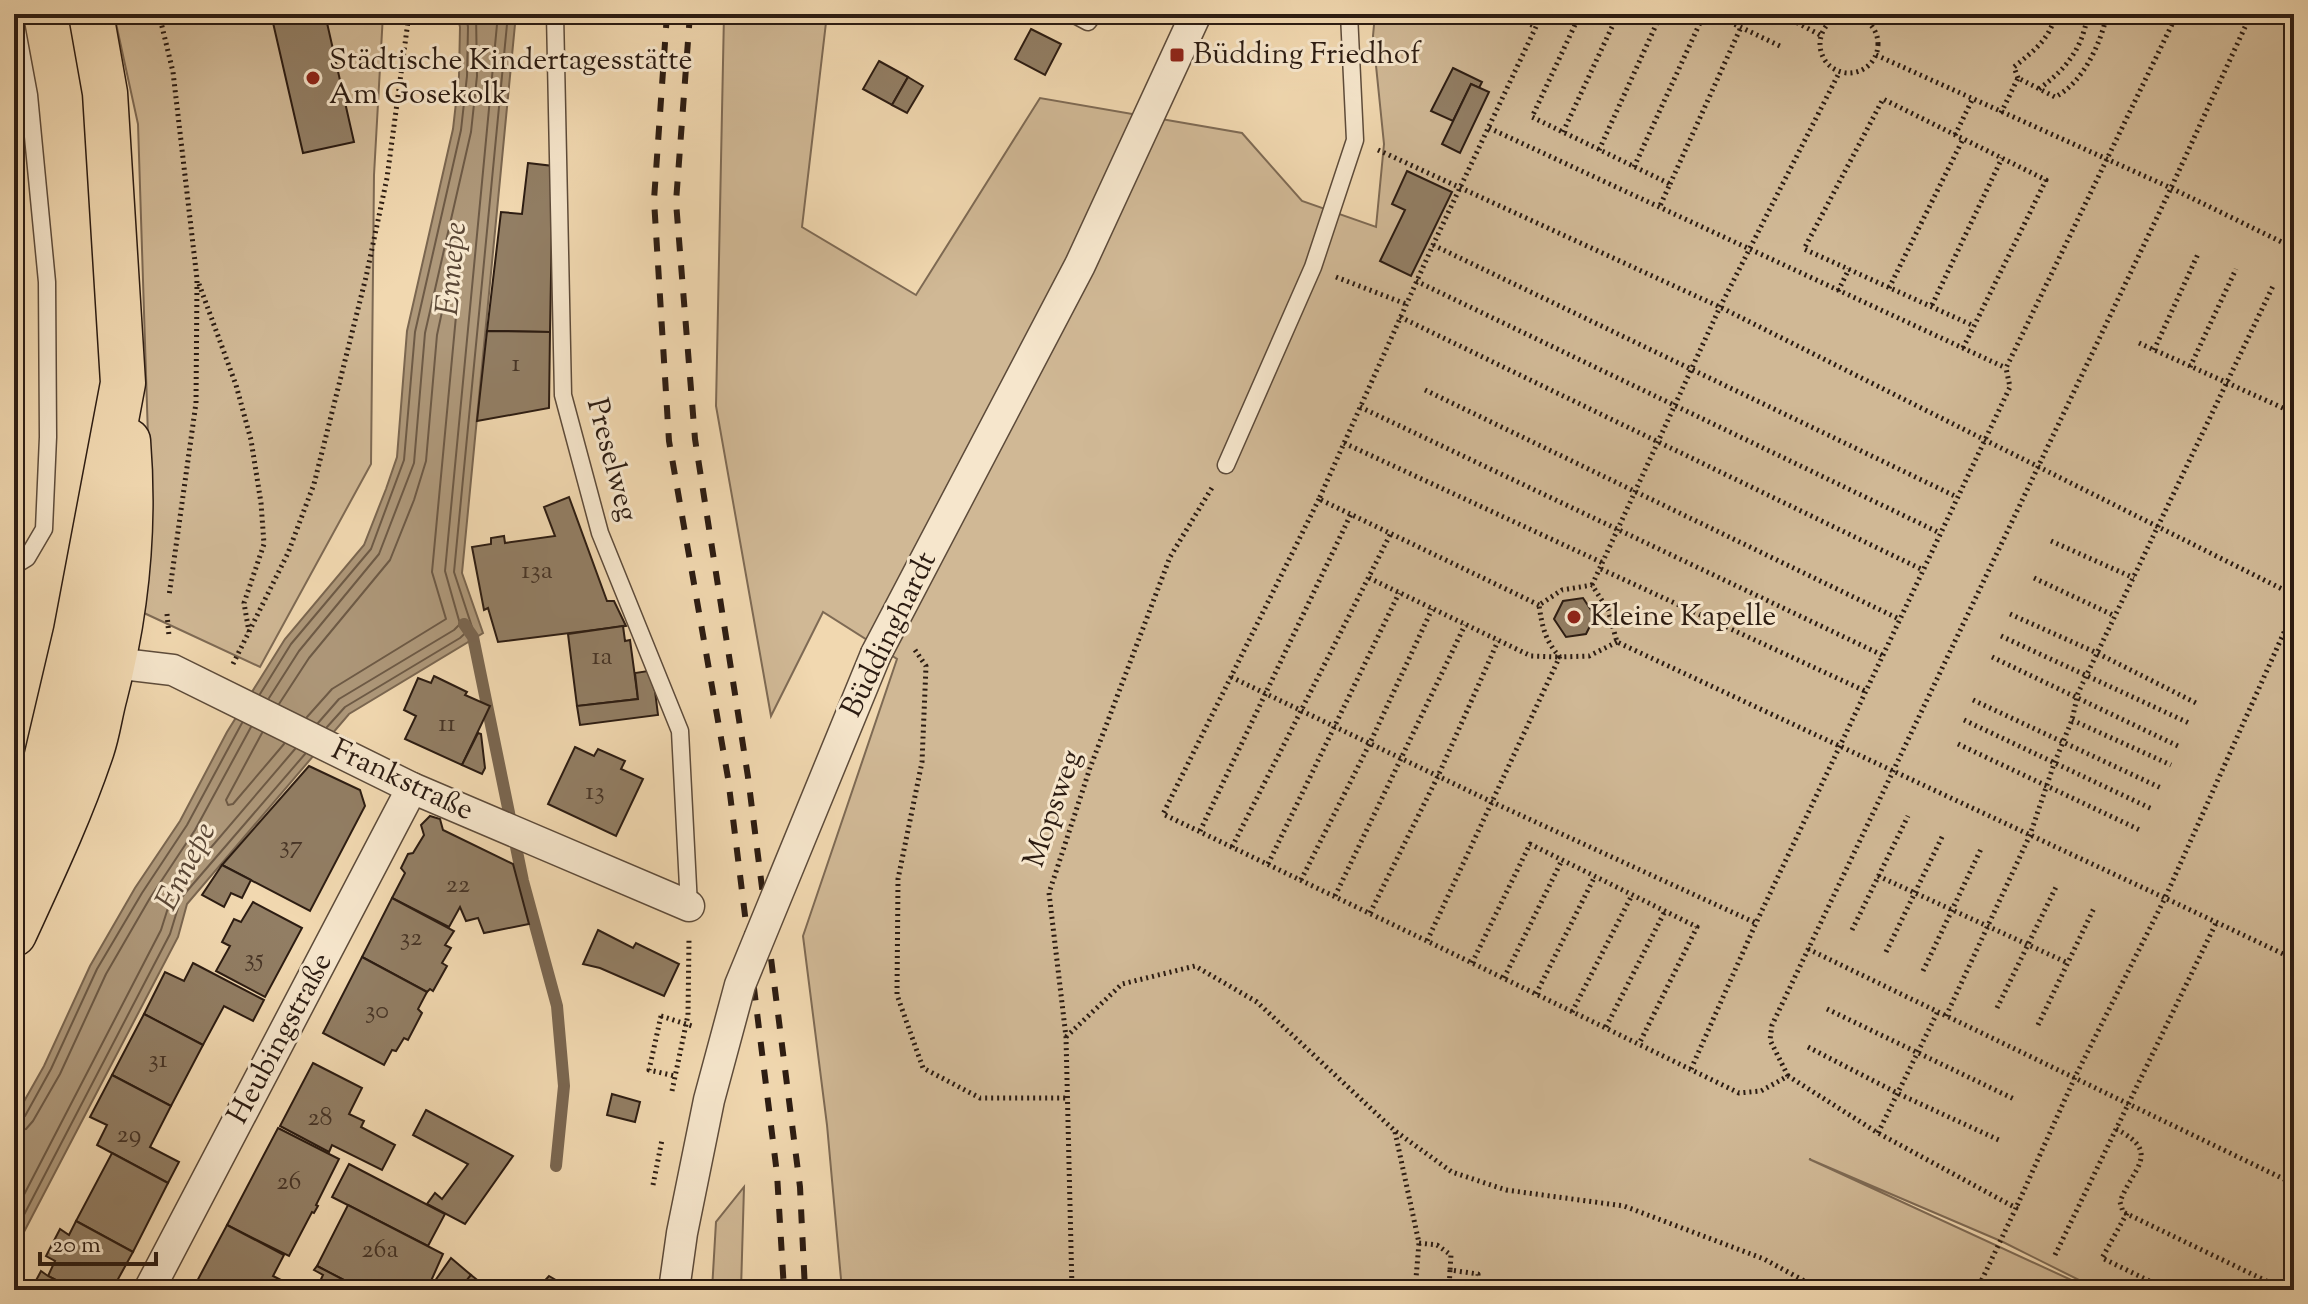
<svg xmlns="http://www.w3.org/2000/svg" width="2308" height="1304" font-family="'Sorts Mill Goudy',serif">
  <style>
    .green { fill: #d0b895; stroke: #7e6a54; stroke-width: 2 }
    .water { fill: #ae987a; stroke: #7a6650; stroke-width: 2 }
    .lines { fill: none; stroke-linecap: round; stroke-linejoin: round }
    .shore { stroke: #6d5a46; stroke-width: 2 }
    .stream { stroke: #7a6650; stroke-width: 12 }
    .building { fill: #927e64; stroke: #2c1c12; stroke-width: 2 }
    .lane-casing { stroke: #5d4b3a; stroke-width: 19 }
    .street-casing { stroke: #5d4b3a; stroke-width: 33 }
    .primary-casing { stroke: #2c1c12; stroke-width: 47 }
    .path { stroke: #2c1c12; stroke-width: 5; stroke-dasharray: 2 4; stroke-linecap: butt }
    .lane { stroke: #f6e6cc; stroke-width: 16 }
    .street { stroke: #f6e6cc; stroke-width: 30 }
    .primary { stroke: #f1d8b0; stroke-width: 44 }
    .rail { stroke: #2c1c12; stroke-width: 6; stroke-dasharray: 14 14; stroke-linecap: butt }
    .street-bridge-casing { stroke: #5d4b3a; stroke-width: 33; stroke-linecap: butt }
    .path-bridge { stroke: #2c1c12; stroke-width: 5; stroke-dasharray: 2 4; stroke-linecap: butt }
    .street-bridge { stroke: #f6e6cc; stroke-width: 30 }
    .poi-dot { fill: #8f2418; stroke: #f6e6cc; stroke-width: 3 }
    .labels { text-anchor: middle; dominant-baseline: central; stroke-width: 6; stroke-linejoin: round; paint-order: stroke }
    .number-label { font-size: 26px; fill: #463426 }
    .poi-label { font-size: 30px; fill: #2c1c12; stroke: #f6e6cc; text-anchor: start }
    .street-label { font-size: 30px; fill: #2c1c12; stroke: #f6e6cc }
    .water-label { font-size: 32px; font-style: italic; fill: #5a4736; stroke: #f6e6cc }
  </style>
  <rect width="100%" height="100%" fill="#f1d8b0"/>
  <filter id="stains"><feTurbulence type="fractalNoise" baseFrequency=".0025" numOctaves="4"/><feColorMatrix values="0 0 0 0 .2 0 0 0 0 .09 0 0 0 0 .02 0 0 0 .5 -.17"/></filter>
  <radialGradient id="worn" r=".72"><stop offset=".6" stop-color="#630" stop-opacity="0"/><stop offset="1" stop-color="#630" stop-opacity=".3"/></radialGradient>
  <g class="green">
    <path d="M114,14h269l-9,161 -3,289 -111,203 -116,-54 4,-176 -10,-313z"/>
    <path d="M724,14h103l-25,213 114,68 124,-197 202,35 60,68 74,26 8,-83 -11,-108 2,-22h919v1276h-195l-96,-48 -194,-83 284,131h-1251l-15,-165 -24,-189 94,-277 -74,-47 -52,104 -55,-310z"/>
    <path d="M744,1187l-3,103h-29l4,-68z"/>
  </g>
  <path class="water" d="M457,14h59l-54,559 21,60 -134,81 -162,190 -9,33 -164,314v-132l30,-53 46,-100 45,-78 45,-67 47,-89 58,-93 79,-94 22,-56 11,-32 10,-126 46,-202 6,-53 1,-49z"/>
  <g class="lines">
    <g class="shore">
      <path d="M260,694l31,-50 80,-95 33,-89 11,-128 46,-202 6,-54 1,-49 -2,-13"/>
      <path d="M269,698l30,-47 80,-97 35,-91 11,-130 46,-201 6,-56 -1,-62"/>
      <path d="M279,704l30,-46 81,-98 24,-60 12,-39 11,-126 18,-84 5,-3 2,4 -30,320 14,47 -114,70 -25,28"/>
      <path d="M318,723l21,-24 115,-69 6,-6 -15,-53 53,-557"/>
      <path d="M327,727l18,-20 115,-69 12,-11 -18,-55 54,-558"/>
      <path d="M262,733l-36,67 2,5 5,-1 51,-60"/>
      <path d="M14,1121l11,-5 26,-47 46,-100 45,-76 45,-68 55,-102"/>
      <path d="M14,1131l12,-2 7,-8 27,-47 46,-100 44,-76 45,-68 56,-103"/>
      <path d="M14,1214l147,-284 12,-38 122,-143"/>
      <path d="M14,1234l156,-300 11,-36 124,-144"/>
    </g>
    <path class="stream" d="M464,624l9,13 50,244 34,125 7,80 -8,80"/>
  </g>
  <g class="building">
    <path d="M271,14h54l29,128 -51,11z"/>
    <path d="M1031,29l30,15 -16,31 -30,-16z"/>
    <path d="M879,61l29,16 -16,28 -29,-16z"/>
    <path d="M1453,68l29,14 -3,6 -8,-4 -18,37 -22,-10z"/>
    <path d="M908,77l15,9 -16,27 -15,-8z"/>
    <path d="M1471,84l18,8 -29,61 -18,-9z"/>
    <path d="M528,163l25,3 -3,166 -63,-1 14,-119 21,2z"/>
    <path d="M1407,171l45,21 -41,84 -31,-15 25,-51 -13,-6z"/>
    <path d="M487,331l63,1 -1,76 -72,13z"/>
    <path d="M569,497l38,104h7l12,25 -128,16 -10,-34 -4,2 -12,-63 19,-3v-6l13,-2 1,7 50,-7 -11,-29z"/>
    <path d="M1583,598l12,18 -9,18 -20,3 -12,-18 9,-18z"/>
    <path d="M623,626l2,15 5,-1 8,59 -61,7 -9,-72z"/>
    <path d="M648,671l7,20 3,24 -78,10 -3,-19 61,-7 -3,-26z"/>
    <path d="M434,676l33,16 -2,3 25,11 -28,59 -57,-26 11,-23 -12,-6 14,-32 13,5z"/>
    <path d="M478,733l3,1 4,34 -3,6 -20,-9z"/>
    <path d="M575,747l19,9 4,-7 27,12 -4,8 22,10 -27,57 -68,-32z"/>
    <path d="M309,766l51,24 5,16 -55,105 -88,-46z"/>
    <path d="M430,816l10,3 3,11 70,34 16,60 -45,9 -6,-15 -12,3 -6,-14 -11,20 -57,-29 13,-25 -4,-5 7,-14 5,-1 11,-18 -3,-10z"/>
    <path d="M222,865l29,15 -9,18 -11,-5 -7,14 -22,-12z"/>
    <path d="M392,898l62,33 -9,14 6,3 -9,15 5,3 -14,25 -3,-2 -3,3 -65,-35z"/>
    <path d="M253,902l49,26 -37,69 -49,-26 14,-25 -8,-4 12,-23 7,3z"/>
    <path d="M598,930l35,18 3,-5 43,21 -15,32 -64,-28 -17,-4z"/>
    <path d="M362,957l65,35 -9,17 4,4 -14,27 -4,-2 -8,13 -4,-1 -8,15 -61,-32z"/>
    <path d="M193,963l71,37 -11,21 -29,-15 -21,39 -59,-31 21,-42 19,9z"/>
    <path d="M144,1014l59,31 -32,61 -59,-31z"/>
    <path d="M313,1063l49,25 -13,26 15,7 -3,6 34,18 -13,25 -50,-25 -3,7 -49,-26z"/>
    <path d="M112,1075l59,31 -21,41 29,15 -11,21 -71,-38 10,-20 -17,-8z"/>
    <path d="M612,1094l28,8 -5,20 -28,-7z"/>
    <path d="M426,1110l87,46 -48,68 -38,-20 8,-11 7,6 26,-35 -55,-29z"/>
    <path d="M278,1128l61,31 -23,46 2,1 -4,7 -2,-1 -23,44 -62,-31z"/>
    <path d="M112,1153l56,30 -35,69 -57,-31z"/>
    <path d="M349,1164l96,50 -17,32 -96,-49z"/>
    <path d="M348,1205l95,49 -16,36h-64l-46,-24z"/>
    <path d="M76,1221l57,31 -21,38h-37l-27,-14 7,-15 -9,-5 14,-27 9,6z"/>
    <path d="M227,1225l57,30 -11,21 8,4 -5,10h-68l-12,-7z"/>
    <path d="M451,1258l20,17 -12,15h-21l-6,-5z"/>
    <path d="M317,1266l46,24h-47l7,-15 -9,-5z"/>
    <path d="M41,1271l7,5 27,14h-44z"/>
    <path d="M471,1275l19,15h-31z"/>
    <path d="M549,1276l24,14h-37z"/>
  </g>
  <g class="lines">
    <defs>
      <g id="lane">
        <path d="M555,14l8,381 37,138 80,198 9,175"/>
        <path d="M1073,14l15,8 6,-8"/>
        <path d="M1226,465l87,-198 42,-127 -6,-126"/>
        <path d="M14,566l13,-8 17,-29 4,-92 -1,-155 -18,-187 -15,-81"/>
      </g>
      <g id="street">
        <path d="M876,654l204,-389 116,-251"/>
        <path d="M114,663l59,7 239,118 277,118"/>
        <path d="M149,1290l263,-502"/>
      </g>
      <g id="primary">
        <path d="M14,896l62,-264 47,-249 -18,-290 -14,-79"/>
        <path d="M14,934c28,-61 57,-122 78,-185 6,-18 8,-36 13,-54 22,-84 30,-167 23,-254"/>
      </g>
    </defs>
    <use href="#lane" class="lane-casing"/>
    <use href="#street" class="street-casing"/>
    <use href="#primary" class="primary-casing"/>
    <g class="path">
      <path d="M159,14l14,58 24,207 -1,124 -27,193"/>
      <path d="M1509,14l27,13"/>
      <path d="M1580,14l-48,103 138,67 -11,24"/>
      <path d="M1713,14l67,32"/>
      <path d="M1781,14l39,21"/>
      <circle cx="1849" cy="44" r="29"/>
      <path d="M1876,55l295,133 123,60"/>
      <path d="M2018,78l-4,-11c18,-15 37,-28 41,-53"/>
      <path d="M2039,89c28,-21 43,-40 49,-75"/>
      <path d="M2001,113l17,-35 37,19c28,-14 46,-54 52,-83"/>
      <path d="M1489,128l517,240"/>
      <path d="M1563,132l55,-118"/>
      <path d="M1955,135l17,-35"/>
      <path d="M1378,150l342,157 574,288"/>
      <path d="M1599,150l62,-136"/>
      <path d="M1634,167l70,-153"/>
      <path d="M1670,184l71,-157"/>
      <path d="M1433,245l524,252"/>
      <path d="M1336,277l70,27"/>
      <path d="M1416,281l524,252"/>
      <path d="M199,284l37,101 15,55 10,63 3,41 -20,59 5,29"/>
      <path d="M1889,288l74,-149"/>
      <path d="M1838,291l11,-22"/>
      <path d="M1932,305l70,-147"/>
      <path d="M1400,317l523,253"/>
      <path d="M2139,343l155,70"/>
      <path d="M1963,348l11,-22 72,-146 -163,-81 -79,150 170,77"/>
      <path d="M2154,350l44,-96"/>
      <path d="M2190,367l46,-98"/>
      <path d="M1425,390l474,229"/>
      <path d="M1360,407l522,248"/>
      <path d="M1344,443l259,120"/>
      <path d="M1319,499l-156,315 264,127"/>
      <path d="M2051,541l83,37"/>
      <path d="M1601,569l264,122"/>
      <path d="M1369,578l162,78 28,1"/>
      <path d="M2034,578l81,38"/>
      <path d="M1592,585l128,-278 119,-234"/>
      <path d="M1539,605l-220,-106 114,-254 109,-231"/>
      <path d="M2294,610l-129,288 129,61"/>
      <path d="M167,614l2,22"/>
      <path d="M2010,614l87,39 101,51"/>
      <path d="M2001,636l190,88"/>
      <path d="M1617,642l-28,14 -29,1c-15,-16 -18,-31 -21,-52l23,-15 30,-5 16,25 9,32 548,256 -90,179 -59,131"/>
      <path d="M915,650l11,16 -4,96 -24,117 -1,116 26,73 57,30h87"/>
      <path d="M1560,656l-133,285 312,152 22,-2 27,-15 90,57 138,75 -39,82"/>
      <path d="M1992,657l188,90"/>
      <path d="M233,664l55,-111 26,-69 52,-207 21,-99 22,-164"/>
      <path d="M1231,677l261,125 264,121"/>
      <path d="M1973,700l188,88"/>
      <path d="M1964,720l188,89"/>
      <path d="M2072,720l99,45"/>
      <path d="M1958,744l184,87"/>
      <path d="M1200,831l151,-317"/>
      <path d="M1232,847l159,-314"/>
      <path d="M1268,864l131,-271"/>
      <path d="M1878,876l190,87"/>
      <path d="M1301,880l69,-137 62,-134"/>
      <path d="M1335,896l130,-271"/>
      <path d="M1370,913l68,-137 60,-135"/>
      <path d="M1852,930l56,-114"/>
      <path d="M1808,949l486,235"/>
      <path d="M1886,952l57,-117"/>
      <path d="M1472,963l58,-119 167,83 -58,117"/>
      <path d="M1923,971l58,-122"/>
      <path d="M1504,978l58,-118"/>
      <path d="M1536,994l59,-118"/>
      <path d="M1997,1008l59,-121"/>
      <path d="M1827,1009l187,90"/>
      <path d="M1572,1012l60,-117"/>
      <path d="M661,1016l-12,54 26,6"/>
      <path d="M1946,1016l84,-181 24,-71 18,-44 6,-27 195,-407"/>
      <path d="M2038,1025l57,-119"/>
      <path d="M1606,1027l59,-116"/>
      <path d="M1066,1037l56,-53 73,-18 62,36 138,129 57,41 54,18 118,16 140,53 57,31"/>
      <path d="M1808,1047l91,47 102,47"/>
      <path d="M1691,1069l65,-146 254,-536 -4,-19 171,-354"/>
      <path d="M1788,1076l-18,-36 2,-15 399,-837 80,-174"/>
      <path d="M672,1091l16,-76 1,-76"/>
      <path d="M2116,1129c47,24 16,39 4,73l3,10 162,78"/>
      <path d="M1395,1132l24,111 -4,47"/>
      <path d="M1878,1133l60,-122"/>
      <path d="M653,1185l9,-45"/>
      <path d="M2127,1213l-25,45 66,32"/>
      <path d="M1419,1243l18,2 14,10 -1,15"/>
      <path d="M2055,1255l162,-334"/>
      <path d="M1072,1290l-6,-253 -17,-144 41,-125 80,-211 43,-71"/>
      <path d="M1449,1290l1,-20 28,4 1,16"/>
    </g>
    <use href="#lane" class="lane"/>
    <use href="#street" class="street"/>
    <use href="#primary" class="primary"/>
    <g class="rail">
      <path d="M667,14l-13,186 15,241 59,337 49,396 7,116"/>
      <path d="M690,14l-14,188 19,237 53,338 52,410 5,103"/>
    </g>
    <defs>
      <path id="street-bridge" d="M674,1290l8,-57 27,-133 31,-115 136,-331"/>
    </defs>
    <use href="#street-bridge" class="street-bridge-casing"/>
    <path class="path-bridge" d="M661,1016l34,11"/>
    <use href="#street-bridge" class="street-bridge"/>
  </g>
  <g class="poi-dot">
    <rect x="1169" y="47" width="16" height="16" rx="4"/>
    <circle cx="313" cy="78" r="8"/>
    <circle cx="1574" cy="617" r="8"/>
  </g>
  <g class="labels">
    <g class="number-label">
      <text x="516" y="364">1</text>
      <text x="537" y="571">13a</text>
      <text x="602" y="657">1a</text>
      <text x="447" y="724">11</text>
      <text x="595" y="792">13</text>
      <text x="291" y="846">37</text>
      <text x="458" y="885">22</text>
      <text x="411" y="938">32</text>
      <text x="254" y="959">35</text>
      <text x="377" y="1011">30</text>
      <text x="158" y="1060">31</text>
      <text x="320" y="1118">28</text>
      <text x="129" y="1135">29</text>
      <text x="289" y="1182">26</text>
      <text x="380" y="1250">26a</text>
    </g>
    <g class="poi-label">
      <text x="1193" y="55">Büdding Friedhof</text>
      <text x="329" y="61">Städtische Kindertagesstätte<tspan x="329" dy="34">Am Gosekolk</tspan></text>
      <text x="1590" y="617">Kleine Kapelle</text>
    </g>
    <g class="street-label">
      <text transform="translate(611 460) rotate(75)">Preselweg</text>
      <text transform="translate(890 635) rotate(-64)">Büddinghardt</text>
      <text transform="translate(402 781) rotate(25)">Frankstraße</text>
      <text transform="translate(1054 809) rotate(-71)">Mopsweg</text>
      <text transform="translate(281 1039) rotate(-62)">Heubingstraße</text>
    </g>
    <g class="water-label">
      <text transform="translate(453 269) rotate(-85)">Ennepe</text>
      <text transform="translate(187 867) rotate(-63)">Ennepe</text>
    </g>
  </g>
  <rect width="2308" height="1304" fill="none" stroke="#f1d8b0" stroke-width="48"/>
  <rect x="16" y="16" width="2276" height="1272" fill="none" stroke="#2c1c12" stroke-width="4"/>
  <rect x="24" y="24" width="2260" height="1256" fill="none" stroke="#2c1c12" stroke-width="2"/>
  <path d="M40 1252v12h116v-12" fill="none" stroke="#2c1c12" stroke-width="4"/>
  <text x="52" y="1252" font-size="24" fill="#2c1c12" stroke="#f6e6cc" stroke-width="6" paint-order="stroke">20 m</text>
  <rect width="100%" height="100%" filter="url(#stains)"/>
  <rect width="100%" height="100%" fill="url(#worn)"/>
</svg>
